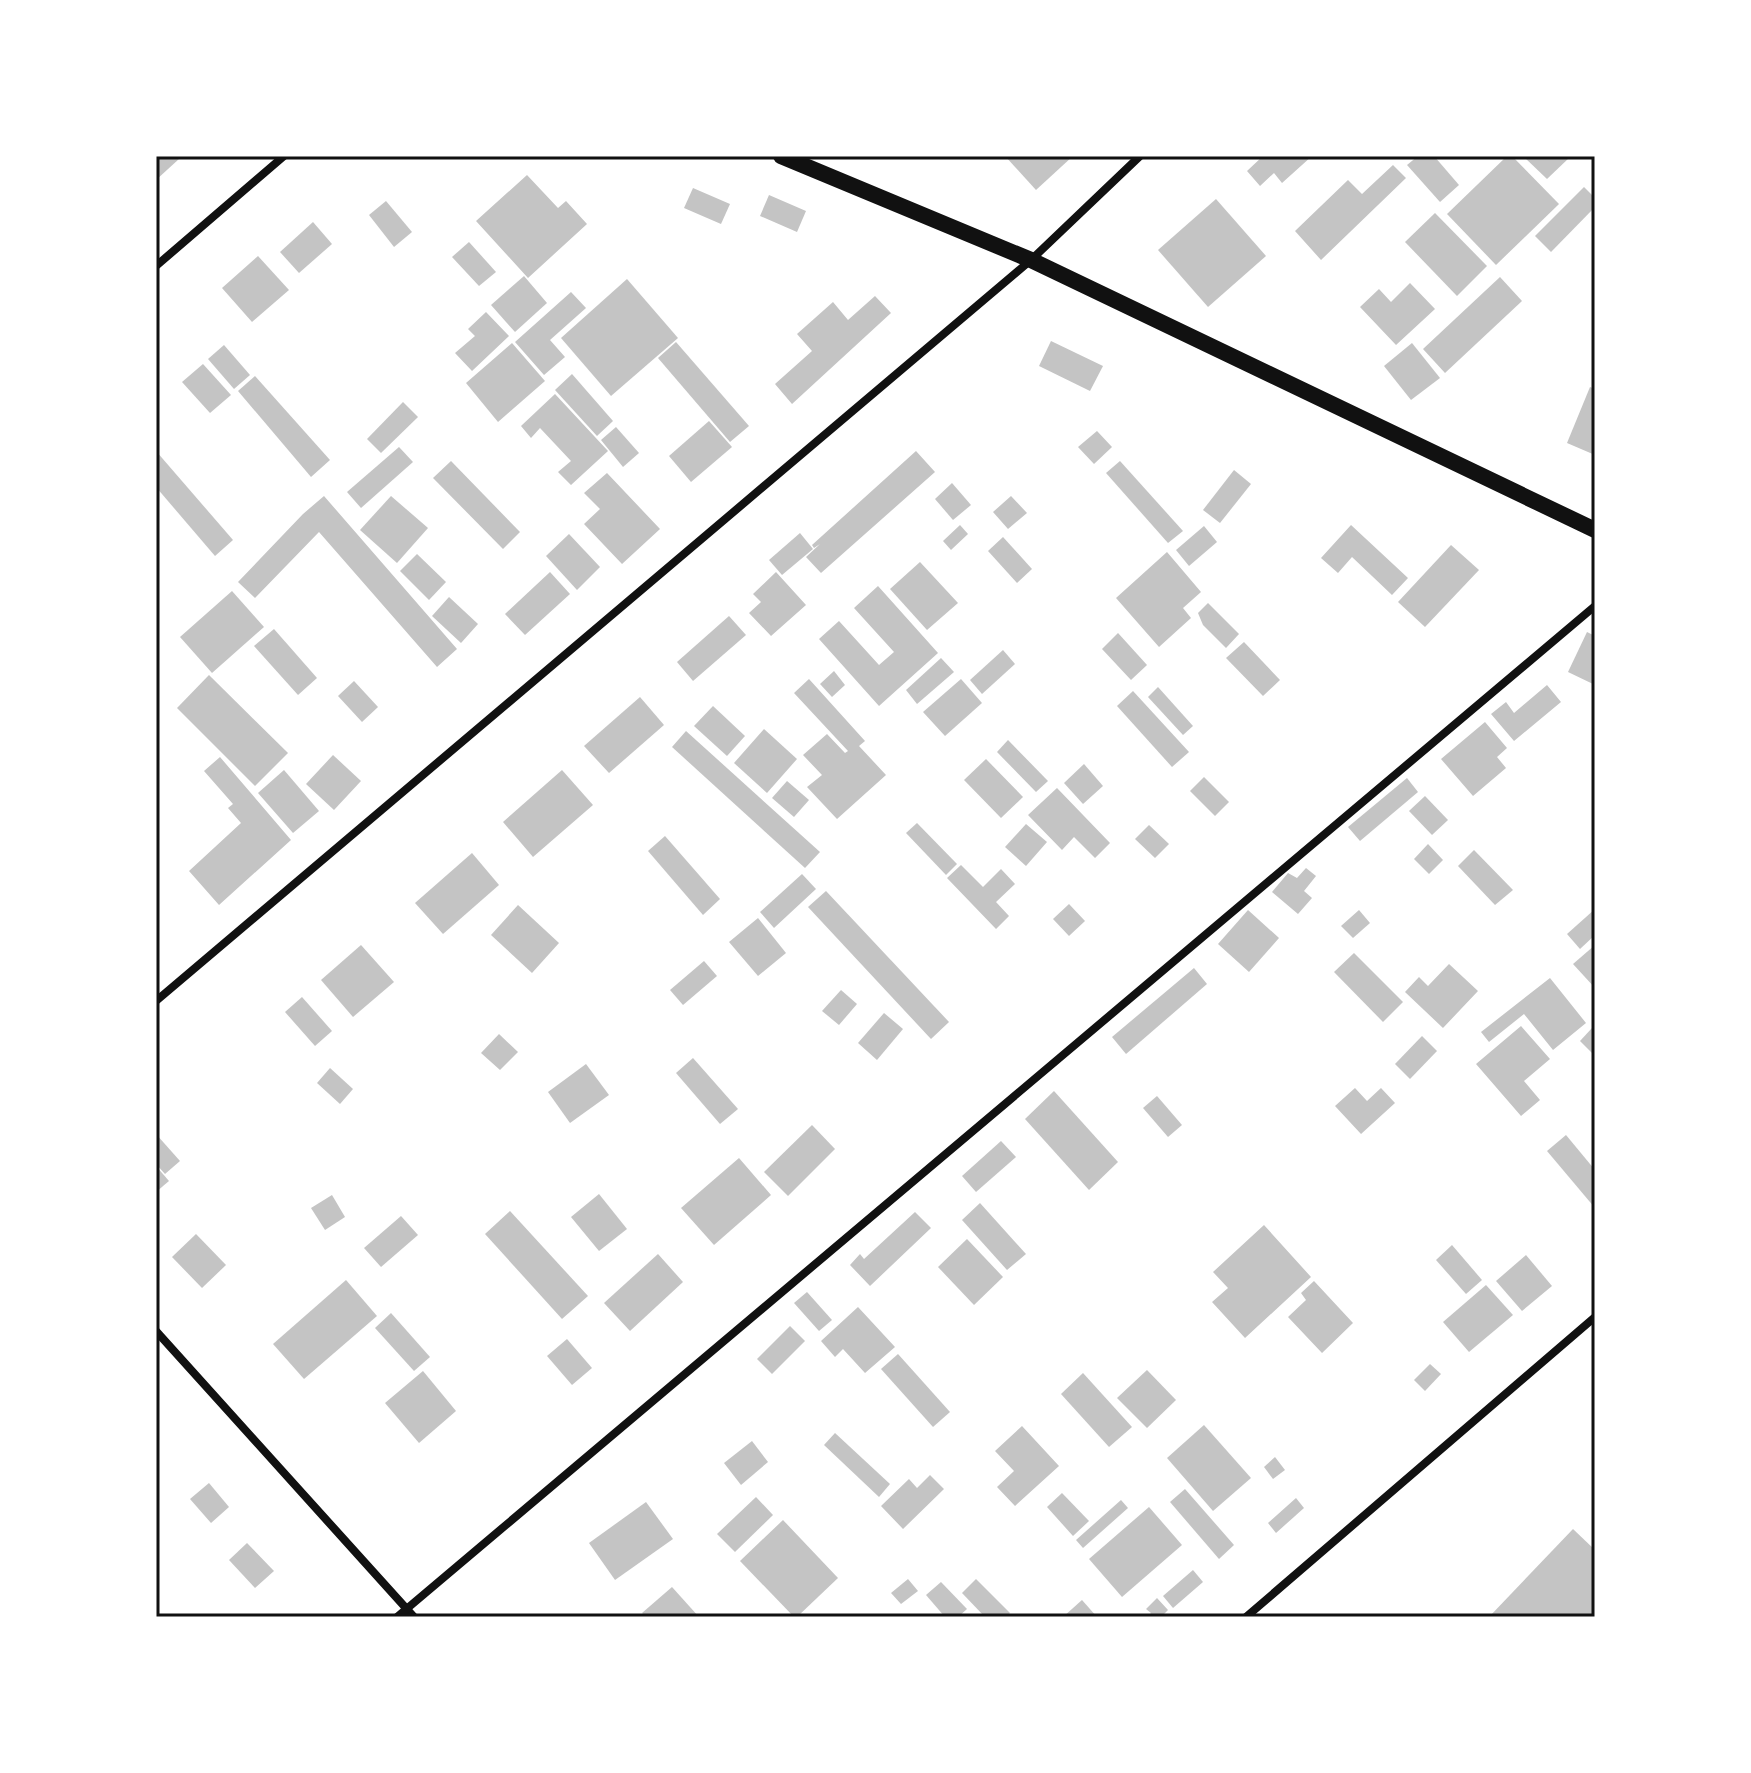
<svg xmlns="http://www.w3.org/2000/svg" width="1751" height="1773" font-family="Ubuntu,sans-serif">
  <style>
    .building { fill: #c4c4c4 }
    .lines { fill: none; stroke-linecap: round; stroke-linejoin: round }
    .minor { stroke: #111; stroke-width: 8 }
    .secondary { stroke: #111; stroke-width: 16 }
    .neatline { fill: none; stroke: #111; stroke-width: 3 }
  </style>
  <rect width="100%" height="100%" fill="#fff"/>
  <g class="building">
    <path d="M156,156h20l3,3 -23,21z"/>
    <path d="M1005,156h68l-37,34z"/>
    <path d="M1263,156h49l-30,27 -8,-10 -14,13 -13,-15z"/>
    <path d="M1418,156h16l25,29 -19,17 -33,-37z"/>
    <path d="M1507,156h5l47,48 -63,61 -49,-51z"/>
    <path d="M1523,156h44l2,2 -22,21z"/>
    <path d="M1393,165l13,13 -85,82 -26,-29 53,-51 14,14z"/>
    <path d="M527,175l31,33 8,-7 21,23 -59,54 -52,-57z"/>
    <path d="M1584,187l11,11v9l-44,45 -16,-16z"/>
    <path d="M693,188l37,16 -9,20 -37,-16z"/>
    <path d="M769,195l37,16 -9,21 -37,-16z"/>
    <path d="M1216,199l50,57 -58,51 -50,-57z"/>
    <path d="M386,201l26,31 -18,15 -25,-32z"/>
    <path d="M1435,213l52,53 -30,30 -52,-54z"/>
    <path d="M313,222l19,22 -33,29 -19,-21z"/>
    <path d="M469,242l27,30 -17,14 -27,-29z"/>
    <path d="M258,256l31,34 -37,32 -30,-34z"/>
    <path d="M524,276l23,27 -32,29 -24,-27z"/>
    <path d="M1500,277l22,24 -77,72 -22,-24z"/>
    <path d="M627,279l51,59 -67,58 -50,-58z"/>
    <path d="M1410,283l25,26 -39,36 -36,-38 19,-18 12,13z"/>
    <path d="M571,292l15,16 -36,32 15,17 -21,18 -29,-33z"/>
    <path d="M875,296l16,17 -99,91 -17,-20 37,-33 -15,-17 36,-32 15,18z"/>
    <path d="M486,312l23,24 -37,35 -17,-18 20,-17 -7,-7z"/>
    <path d="M1051,341l52,25 -13,25 -51,-25z"/>
    <path d="M676,342l73,84 -19,16 -72,-84z"/>
    <path d="M512,343l33,38 -47,41 -32,-39z"/>
    <path d="M1412,343l28,35 -29,22 -27,-34z"/>
    <path d="M224,345l26,30 -16,14 -26,-30z"/>
    <path d="M203,364l28,31 -21,18 -28,-31z"/>
    <path d="M572,374l41,47 -16,15 -42,-46z"/>
    <path d="M255,376l75,84 -19,17 -73,-86z"/>
    <path d="M1590,387l5,2v66l-28,-12z"/>
    <path d="M555,394l53,57 -37,34 -13,-13 13,-11 -31,-33 -9,10 -10,-12z"/>
    <path d="M403,402l15,15 -37,36 -14,-14z"/>
    <path d="M709,421l23,26 -41,35 -22,-26z"/>
    <path d="M616,427l23,26 -16,14 -22,-27z"/>
    <path d="M1097,431l15,16 -18,17 -16,-17z"/>
    <path d="M399,447l14,15 -52,46 -14,-16z"/>
    <path d="M156,451l77,89 -18,16 -59,-69z"/>
    <path d="M916,451l19,21 -114,101 -15,-16 14,-13 -6,4 -2,-3z"/>
    <path d="M451,461l69,71 -17,17 -70,-71z"/>
    <path d="M1120,461l63,70 -15,12 -62,-70z"/>
    <path d="M1234,470l17,14 -31,39 -17,-13z"/>
    <path d="M607,473l53,56 -38,35 -38,-40 16,-15 -16,-16z"/>
    <path d="M952,483l19,22 -18,15 -18,-21z"/>
    <path d="M324,496l133,153 -20,18 -118,-135 -64,66 -17,-16 65,-68z"/>
    <path d="M391,496l37,32 -31,35 -37,-33z"/>
    <path d="M1011,496l16,17 -19,16 -15,-17z"/>
    <path d="M960,525l8,9 -17,16 -8,-9z"/>
    <path d="M1351,525l57,53 -16,17 -40,-38 -14,16 -17,-15z"/>
    <path d="M1204,526l13,16 -28,24 -13,-16z"/>
    <path d="M800,533l13,16 -31,26 -13,-15z"/>
    <path d="M569,534l31,33 -23,23 -31,-34z"/>
    <path d="M1003,537l29,32 -15,14 -29,-32z"/>
    <path d="M1451,545l28,25 -54,57 -27,-25z"/>
    <path d="M1167,552l34,40 -18,16 8,10 -32,29 -43,-49z"/>
    <path d="M417,554l29,28 -17,18 -29,-29z"/>
    <path d="M920,562l38,41 -31,27 -37,-41z"/>
    <path d="M550,572l20,22 -45,41 -20,-21z"/>
    <path d="M776,572l30,33 -35,31 -22,-23 12,-11 -8,-8z"/>
    <path d="M878,586l60,67 -59,53 -60,-67 20,-18 40,44 15,-13 -40,-44z"/>
    <path d="M232,591l32,36 -52,46 -32,-36z"/>
    <path d="M449,597l29,27 -17,19 -29,-27z"/>
    <path d="M1208,603l31,31 -13,14 -23,-23 -5,-12z"/>
    <path d="M729,616l17,19 -53,46 -16,-19z"/>
    <path d="M274,629l43,49 -19,17 -44,-49z"/>
    <path d="M1587,632l8,4 -2,48 -25,-12z"/>
    <path d="M1118,633l29,32 -16,15 -29,-31z"/>
    <path d="M1244,642l36,38 -17,16 -37,-38z"/>
    <path d="M1003,650l12,14 -33,30 -12,-14z"/>
    <path d="M941,658l13,14 -37,32 -11,-14z"/>
    <path d="M834,671l11,14 -13,12 -12,-13z"/>
    <path d="M209,675l79,78 -33,33 -78,-78z"/>
    <path d="M809,679l56,62 -6,5 27,29 -49,44 -30,-32 15,-12 -19,-20 24,-21 18,19 3,-2 -54,-58z"/>
    <path d="M961,679l21,24 -37,33 -22,-24z"/>
    <path d="M354,681l24,26 -16,15 -24,-26z"/>
    <path d="M1547,685l14,17 -47,39 -23,-27 15,-12 8,11z"/>
    <path d="M1158,687l35,39 -10,9 -35,-38z"/>
    <path d="M1133,691l56,61 -17,15 -55,-61z"/>
    <path d="M640,697l24,28 -55,48 -25,-27z"/>
    <path d="M713,706l32,30 -18,20 -33,-30z"/>
    <path d="M1485,722l22,26 -10,9 9,11 -33,28 -32,-37z"/>
    <path d="M764,729l33,30 -30,34 -33,-30z"/>
    <path d="M686,731l134,121 -15,16 -133,-121z"/>
    <path d="M1008,740l40,41 -12,11 -39,-40z"/>
    <path d="M333,755l28,26 -27,29 -28,-26z"/>
    <path d="M220,757l71,83 -72,65 -30,-34 52,-48 -13,-15 5,-4 -29,-33z"/>
    <path d="M986,759l37,38 -22,21 -37,-38z"/>
    <path d="M1084,764l19,22 -20,18 -19,-21z"/>
    <path d="M284,770l35,41 -26,22 -35,-40z"/>
    <path d="M562,770l31,35 -60,52 -30,-35z"/>
    <path d="M1204,777l25,25 -14,14 -25,-25z"/>
    <path d="M1407,778l11,14 -58,49 -12,-14z"/>
    <path d="M787,781l22,19 -15,17 -22,-19z"/>
    <path d="M1057,788l53,55 -15,15 -21,-21 -12,13 -34,-35z"/>
    <path d="M1425,796l23,24 -16,15 -23,-24z"/>
    <path d="M917,823l40,41 -11,11 -40,-42z"/>
    <path d="M1026,824l21,18 -21,24 -21,-19z"/>
    <path d="M1149,825l20,19 -14,14 -20,-19z"/>
    <path d="M665,836l55,63 -17,16 -55,-64z"/>
    <path d="M1428,844l15,16 -14,14 -15,-15z"/>
    <path d="M1474,850l39,40 -18,15 -37,-39z"/>
    <path d="M472,853l27,32 -56,49 -28,-31z"/>
    <path d="M961,865l22,22 18,-18 14,15 -19,18 13,14 -13,13 -49,-51z"/>
    <path d="M1306,868l10,8 -12,15 8,7 -14,16 -26,-22 16,-19 9,5z"/>
    <path d="M802,874l14,15 -42,39 -14,-16z"/>
    <path d="M826,891l123,131 -18,17 -123,-132z"/>
    <path d="M1069,904l16,17 -16,15 -16,-17z"/>
    <path d="M518,905l41,38 -27,30 -41,-38z"/>
    <path d="M1595,909v26l-15,14 -13,-15z"/>
    <path d="M1248,910l31,28 -30,34 -31,-28z"/>
    <path d="M1359,910l11,13 -17,15 -12,-12z"/>
    <path d="M758,918l28,35 -28,23 -29,-34z"/>
    <path d="M361,945l33,37 -41,35 -32,-37z"/>
    <path d="M1595,945v43l-22,-24z"/>
    <path d="M1354,953l49,49 -20,20 -49,-50z"/>
    <path d="M704,961l13,15 -34,29 -13,-15z"/>
    <path d="M1449,964l29,27 -35,37 -38,-36 14,-15 9,9z"/>
    <path d="M1194,968l13,16 -81,70 -14,-17z"/>
    <path d="M1550,978l36,45 -33,27 -29,-36 -35,28 -8,-10z"/>
    <path d="M841,990l16,14 -18,21 -17,-14z"/>
    <path d="M302,997l30,34 -17,15 -30,-34z"/>
    <path d="M884,1013l19,16 -26,31 -19,-17z"/>
    <path d="M1521,1026l29,33 -26,22 16,19 -19,16 -45,-52z"/>
    <path d="M1592,1028l3,4v24l-15,-15z"/>
    <path d="M499,1034l19,18 -18,18 -19,-17z"/>
    <path d="M1422,1036l15,15 -27,28 -15,-15z"/>
    <path d="M693,1058l45,51 -18,15 -44,-51z"/>
    <path d="M586,1064l23,31 -39,28 -22,-31z"/>
    <path d="M330,1068l23,21 -13,15 -23,-21z"/>
    <path d="M1355,1088l12,13 14,-13 14,15 -34,31 -26,-28z"/>
    <path d="M1054,1091l64,71 -29,28 -64,-71z"/>
    <path d="M1157,1096l25,29 -14,12 -25,-29z"/>
    <path d="M812,1125l23,24 -47,47 -24,-24z"/>
    <path d="M156,1134l24,27 -15,13 -9,-10z"/>
    <path d="M1566,1135l29,35v38l-48,-57z"/>
    <path d="M1001,1141l15,16 -40,35 -14,-16z"/>
    <path d="M739,1158l32,37 -57,50 -33,-37z"/>
    <path d="M156,1166l13,15 -13,11z"/>
    <path d="M599,1194l28,35 -28,22 -28,-34z"/>
    <path d="M332,1195l13,22 -20,13 -14,-22z"/>
    <path d="M980,1203l46,51 -19,16 -45,-50z"/>
    <path d="M510,1211l78,85 -26,23 -77,-85z"/>
    <path d="M915,1212l16,16 -61,58 -20,-21 10,-11 4,5z"/>
    <path d="M401,1216l17,19 -37,32 -17,-19z"/>
    <path d="M1264,1225l47,52 -66,61 -33,-36 16,-14 -15,-16z"/>
    <path d="M196,1234l30,31 -24,23 -30,-31z"/>
    <path d="M967,1239l36,38 -29,28 -36,-38z"/>
    <path d="M1452,1245l30,35 -16,14 -30,-34z"/>
    <path d="M658,1254l25,28 -53,49 -26,-28z"/>
    <path d="M1526,1255l26,31 -30,25 -26,-30z"/>
    <path d="M346,1280l31,36 -73,63 -31,-35z"/>
    <path d="M1314,1281l39,42 -31,30 -34,-36 18,-17 -5,-7z"/>
    <path d="M1486,1285l27,30 -44,37 -26,-30z"/>
    <path d="M807,1292l25,28 -13,11 -25,-28z"/>
    <path d="M858,1307l37,40 -30,26 -22,-24 -8,8 -14,-16z"/>
    <path d="M391,1313l39,44 -16,14 -39,-43z"/>
    <path d="M790,1326l15,15 -33,33 -15,-15z"/>
    <path d="M567,1339l25,29 -20,17 -25,-29z"/>
    <path d="M898,1354l52,58 -17,15 -52,-58z"/>
    <path d="M1430,1364l11,10 -16,17 -11,-11z"/>
    <path d="M1147,1370l29,30 -29,28 -30,-30z"/>
    <path d="M423,1371l33,40 -37,32 -34,-40z"/>
    <path d="M1083,1373l49,54 -23,20 -48,-53z"/>
    <path d="M1204,1425l47,53 -38,33 -46,-53z"/>
    <path d="M1022,1426l37,40 -44,40 -18,-19 17,-16 -19,-20z"/>
    <path d="M835,1433l55,51 -11,13 -55,-52z"/>
    <path d="M752,1441l16,21 -27,23 -17,-22z"/>
    <path d="M1275,1457l10,13 -12,9 -9,-12z"/>
    <path d="M930,1475l14,14 -41,40 -22,-23 28,-27 8,9z"/>
    <path d="M209,1483l20,24 -18,16 -21,-24z"/>
    <path d="M1185,1489l49,56 -15,14 -49,-57z"/>
    <path d="M1062,1493l27,28 -16,15 -26,-29z"/>
    <path d="M756,1497l17,18 -38,37 -18,-18z"/>
    <path d="M1296,1498l8,10 -28,25 -8,-10z"/>
    <path d="M1121,1500l7,8 -45,40 -7,-8z"/>
    <path d="M646,1502l27,37 -58,41 -26,-37z"/>
    <path d="M1149,1507l33,38 -60,52 -33,-38z"/>
    <path d="M783,1520l55,58 -41,39h-3l-54,-56z"/>
    <path d="M1573,1529l22,21v64l-3,3h-103z"/>
    <path d="M247,1543l27,28 -19,17 -26,-28z"/>
    <path d="M1193,1570l10,12 -30,26 -10,-12z"/>
    <path d="M908,1579l10,12 -17,13 -10,-11z"/>
    <path d="M976,1579l34,34 -4,4h-21l-23,-24z"/>
    <path d="M941,1582l26,27 -9,8h-13l-19,-22z"/>
    <path d="M672,1587l27,30h-53l-4,-4z"/>
    <path d="M1157,1598l11,12 -7,7h-14l4,-4 -5,-4z"/>
    <path d="M1082,1600l15,17h-34z"/>
  </g>
  <g class="lines">
    <g class="minor">
      <path d="M156,266l128,-110"/>
      <path d="M156,1001l875,-741 109,-104"/>
      <path d="M156,1331l258,286"/>
      <path d="M397,1617l1198,-1011"/>
      <path d="M1246,1617l349,-300"/>
    </g>
    <path class="secondary" d="M781,156l250,104 564,270"/>
  </g>
  <rect width="1751" height="1773" fill="none" stroke="#ffffff" stroke-width="316"/>
  <rect x="158" y="158" width="1435" height="1457" class="neatline"/>
</svg>
